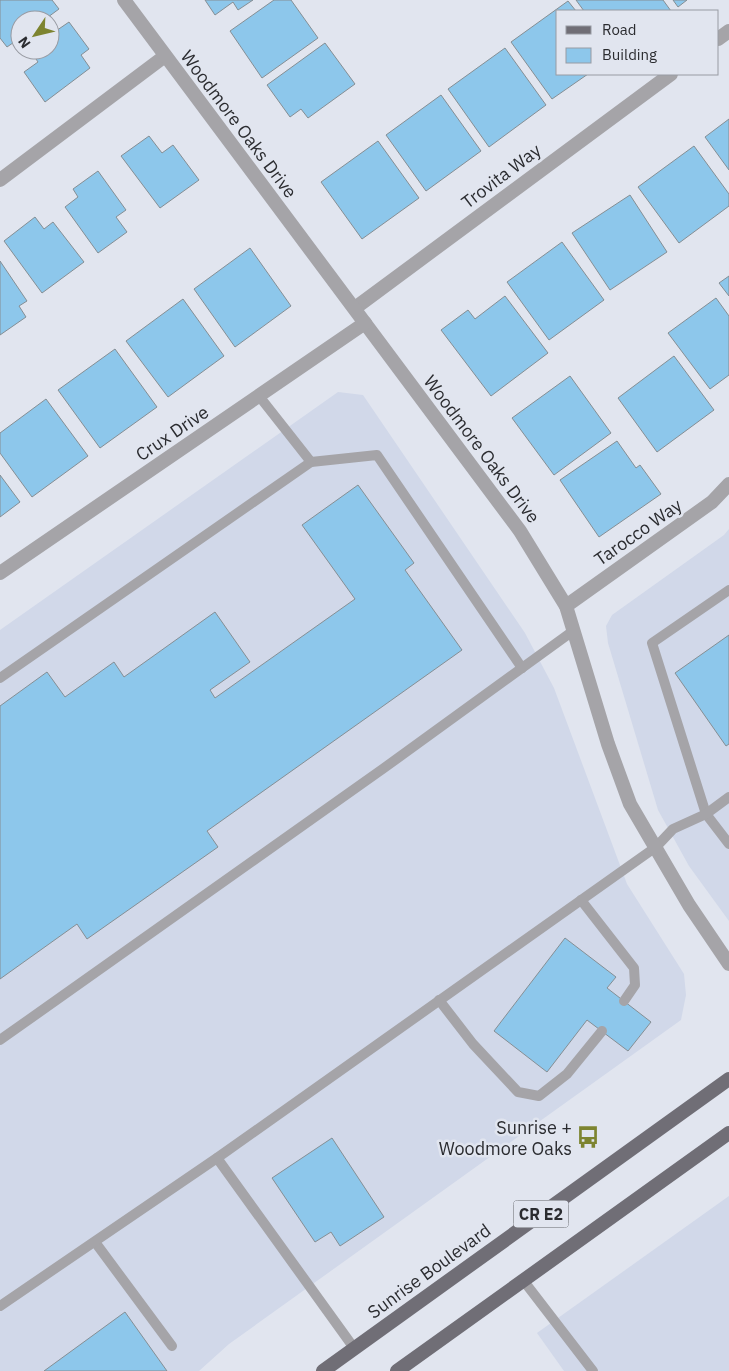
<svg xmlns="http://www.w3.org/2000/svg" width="729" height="1371" font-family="'IBM Plex Sans',sans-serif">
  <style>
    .built { fill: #d1d8e9 }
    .building { fill: #8dc7eb; stroke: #858e94 }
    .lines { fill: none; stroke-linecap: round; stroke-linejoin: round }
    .service { stroke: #a5a4a8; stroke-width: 10 }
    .minor { stroke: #a5a4a8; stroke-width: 14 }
    .tertiary { stroke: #a5a4a8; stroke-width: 14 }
    .primary { stroke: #706e76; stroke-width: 14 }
    .labels { text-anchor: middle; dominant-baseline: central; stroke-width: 5; stroke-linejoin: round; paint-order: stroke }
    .shield { fill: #e1e5ef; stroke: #626469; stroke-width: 1 }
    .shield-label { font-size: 16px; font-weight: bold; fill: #2b2c30 }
    .street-label { font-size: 18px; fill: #2b2c30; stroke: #e1e5ef }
    .poi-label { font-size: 18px; fill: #2b2c30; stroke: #e1e5ef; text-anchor: end }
  </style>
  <rect width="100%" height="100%" fill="#e1e5ef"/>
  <g class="built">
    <path d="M338,392l25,3 162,238 29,55 73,196 57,90 2,21 -5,25 -452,324 -30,27h-199v-741z"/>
    <path d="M729,529v392l-40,-55 -31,-56 -50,-167 -2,-17 6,-11 112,-80z"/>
    <path d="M729,1196v175h-165l-27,-38z"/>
  </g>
  <g class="building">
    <path d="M0,0h52l7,9 -15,11h-24v18l-13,9 -7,-9z"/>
    <path d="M205,0h48l-15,10 -5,-8 -18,13z"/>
    <path d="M274,0h17l27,38 -56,40 -32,-47z"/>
    <path d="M576,0h87l8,11h-87z"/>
    <path d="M673,0h14l-9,7z"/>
    <path d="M568,1l8,10h-18v63h30l-36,25 -41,-57z"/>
    <path d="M69,22l20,27 -8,6 9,13 -45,34 -21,-30 14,-10 -8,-12h20v-15z"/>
    <path d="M325,43l30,41 -47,34 -7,-9 -11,8 -23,-32z"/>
    <path d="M505,48l41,57 -57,42 -41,-58z"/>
    <path d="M441,95l40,56 -55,40 -40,-56z"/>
    <path d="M729,119v51l-24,-33z"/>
    <path d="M149,136l13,17 11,-8 26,35 -39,28 -39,-52z"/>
    <path d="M378,141l41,57 -57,41 -41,-57z"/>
    <path d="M694,146l35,48v12l-50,37 -41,-56z"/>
    <path d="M98,171l28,39 -10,7 11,15 -29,21 -33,-46 13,-10 -5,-8z"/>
    <path d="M630,195l37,57 -57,38 -38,-57z"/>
    <path d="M35,217l9,12 9,-7 31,40 -42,31 -38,-52z"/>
    <path d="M562,242l42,58 -55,40 -42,-58z"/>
    <path d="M250,248l41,58 -56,41 -41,-58z"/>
    <path d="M0,261l27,40 -8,5 7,11 -26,18z"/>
    <path d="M729,276v20l-10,-13z"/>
    <path d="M505,296l43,57 -57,43 -50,-66 27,-20 7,9z"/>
    <path d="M716,298l13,18v59l-19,14 -42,-56z"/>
    <path d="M183,299l41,57 -56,41 -42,-56z"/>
    <path d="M115,349l42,58 -57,41 -42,-58z"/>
    <path d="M674,356l40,54 -57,42 -39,-54z"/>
    <path d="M570,376l41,57 -57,42 -42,-57z"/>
    <path d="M46,399l42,57 -56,41 -32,-44v-20z"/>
    <path d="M617,441l19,27 4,-3 21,29 -62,43 -39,-57z"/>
    <path d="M0,475l20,27 -20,15z"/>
    <path d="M358,485l56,78 -9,7 57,80 -255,181 11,16 -131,92 -10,-15 -77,55v-273l47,-34 18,25 49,-35 10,15 91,-65 35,50 -40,28 5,8 140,-99 -53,-74z"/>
    <path d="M729,635v109l-3,2 -51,-73z"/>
    <path d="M565,938l51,39 -9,11 44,34 -23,29 -41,-31 -40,52 -53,-41z"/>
    <path d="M332,1138l52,79 -44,29 -9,-14 -16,10 -43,-64z"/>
    <path d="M125,1312l42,59h-123z"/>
  </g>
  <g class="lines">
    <g class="service">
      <path d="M311,462l66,-7 145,213"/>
      <path d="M729,590l-77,53 54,171 23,30"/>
      <path d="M0,678l311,-216 -52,-66"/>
      <path d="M581,900l53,68 1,17 -11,16"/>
      <path d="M439,1000l34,44 45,48 21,4 28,-22 35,-43"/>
      <path d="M0,1040l384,-272 189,-137"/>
      <path d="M217,1158l137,190"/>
      <path d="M95,1242l77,104"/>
      <path d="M523,1280l70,91"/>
      <path d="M0,1306l217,-148 439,-311 17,-18 33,-15 23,-17"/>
    </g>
    <g class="minor">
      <path d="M718,39l11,-8"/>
      <path d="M0,180l165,-124"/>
      <path d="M355,308l316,-234"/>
      <path d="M566,606l146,-104 17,-18"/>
    </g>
    <g class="tertiary">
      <path d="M124,0l396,531 46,75 42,138 22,60 59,101 40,59"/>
      <path d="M0,573l365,-250"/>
    </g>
    <g class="primary">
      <path d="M323,1371l406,-292"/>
      <path d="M397,1371l332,-238"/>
    </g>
  </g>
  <defs>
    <symbol id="bus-bare" viewBox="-9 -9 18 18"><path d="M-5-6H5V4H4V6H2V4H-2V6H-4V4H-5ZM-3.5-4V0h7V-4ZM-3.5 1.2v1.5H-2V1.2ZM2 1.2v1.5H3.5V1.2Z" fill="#7d8430" stroke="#e1e5ef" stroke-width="2.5" paint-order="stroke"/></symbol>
  </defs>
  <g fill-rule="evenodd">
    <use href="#bus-bare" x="572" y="1121" width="32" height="32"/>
  </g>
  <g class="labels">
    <rect class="shield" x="513.5" y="1200.5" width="55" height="27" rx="4"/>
    <g class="shield-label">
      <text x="541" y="1214">CR E2</text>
    </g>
    <g class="street-label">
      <text transform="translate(239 124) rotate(53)">Woodmore Oaks Drive</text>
      <text transform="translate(501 176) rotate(-37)">Trovita Way</text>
      <text transform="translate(172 433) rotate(-34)">Crux Drive</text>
      <text transform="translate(482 449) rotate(53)">Woodmore Oaks Drive</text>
      <text transform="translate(638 532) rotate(-35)">Tarocco Way</text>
      <text transform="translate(429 1271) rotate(-36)">Sunrise Boulevard</text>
    </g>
    <g class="poi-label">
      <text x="572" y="1127">Sunrise +<tspan x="572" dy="21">Woodmore Oaks</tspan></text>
    </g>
  </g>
  <rect x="556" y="10" width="162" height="65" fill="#e1e5ef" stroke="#989ba3"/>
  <rect x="566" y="26" width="25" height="8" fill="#706e76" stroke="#989ba3"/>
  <text x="602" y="35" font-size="15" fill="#2b2c30">Road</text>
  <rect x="566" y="48" width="25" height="15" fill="#8dc7eb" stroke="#989ba3"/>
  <text x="602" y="60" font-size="15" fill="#2b2c30">Building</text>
  <g transform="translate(35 35) rotate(235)"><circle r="24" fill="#e1e5ef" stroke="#989ba3"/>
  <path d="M0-4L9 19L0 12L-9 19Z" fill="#7d8430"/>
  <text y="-8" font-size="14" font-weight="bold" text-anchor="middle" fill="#2b2c30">N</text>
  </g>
</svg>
